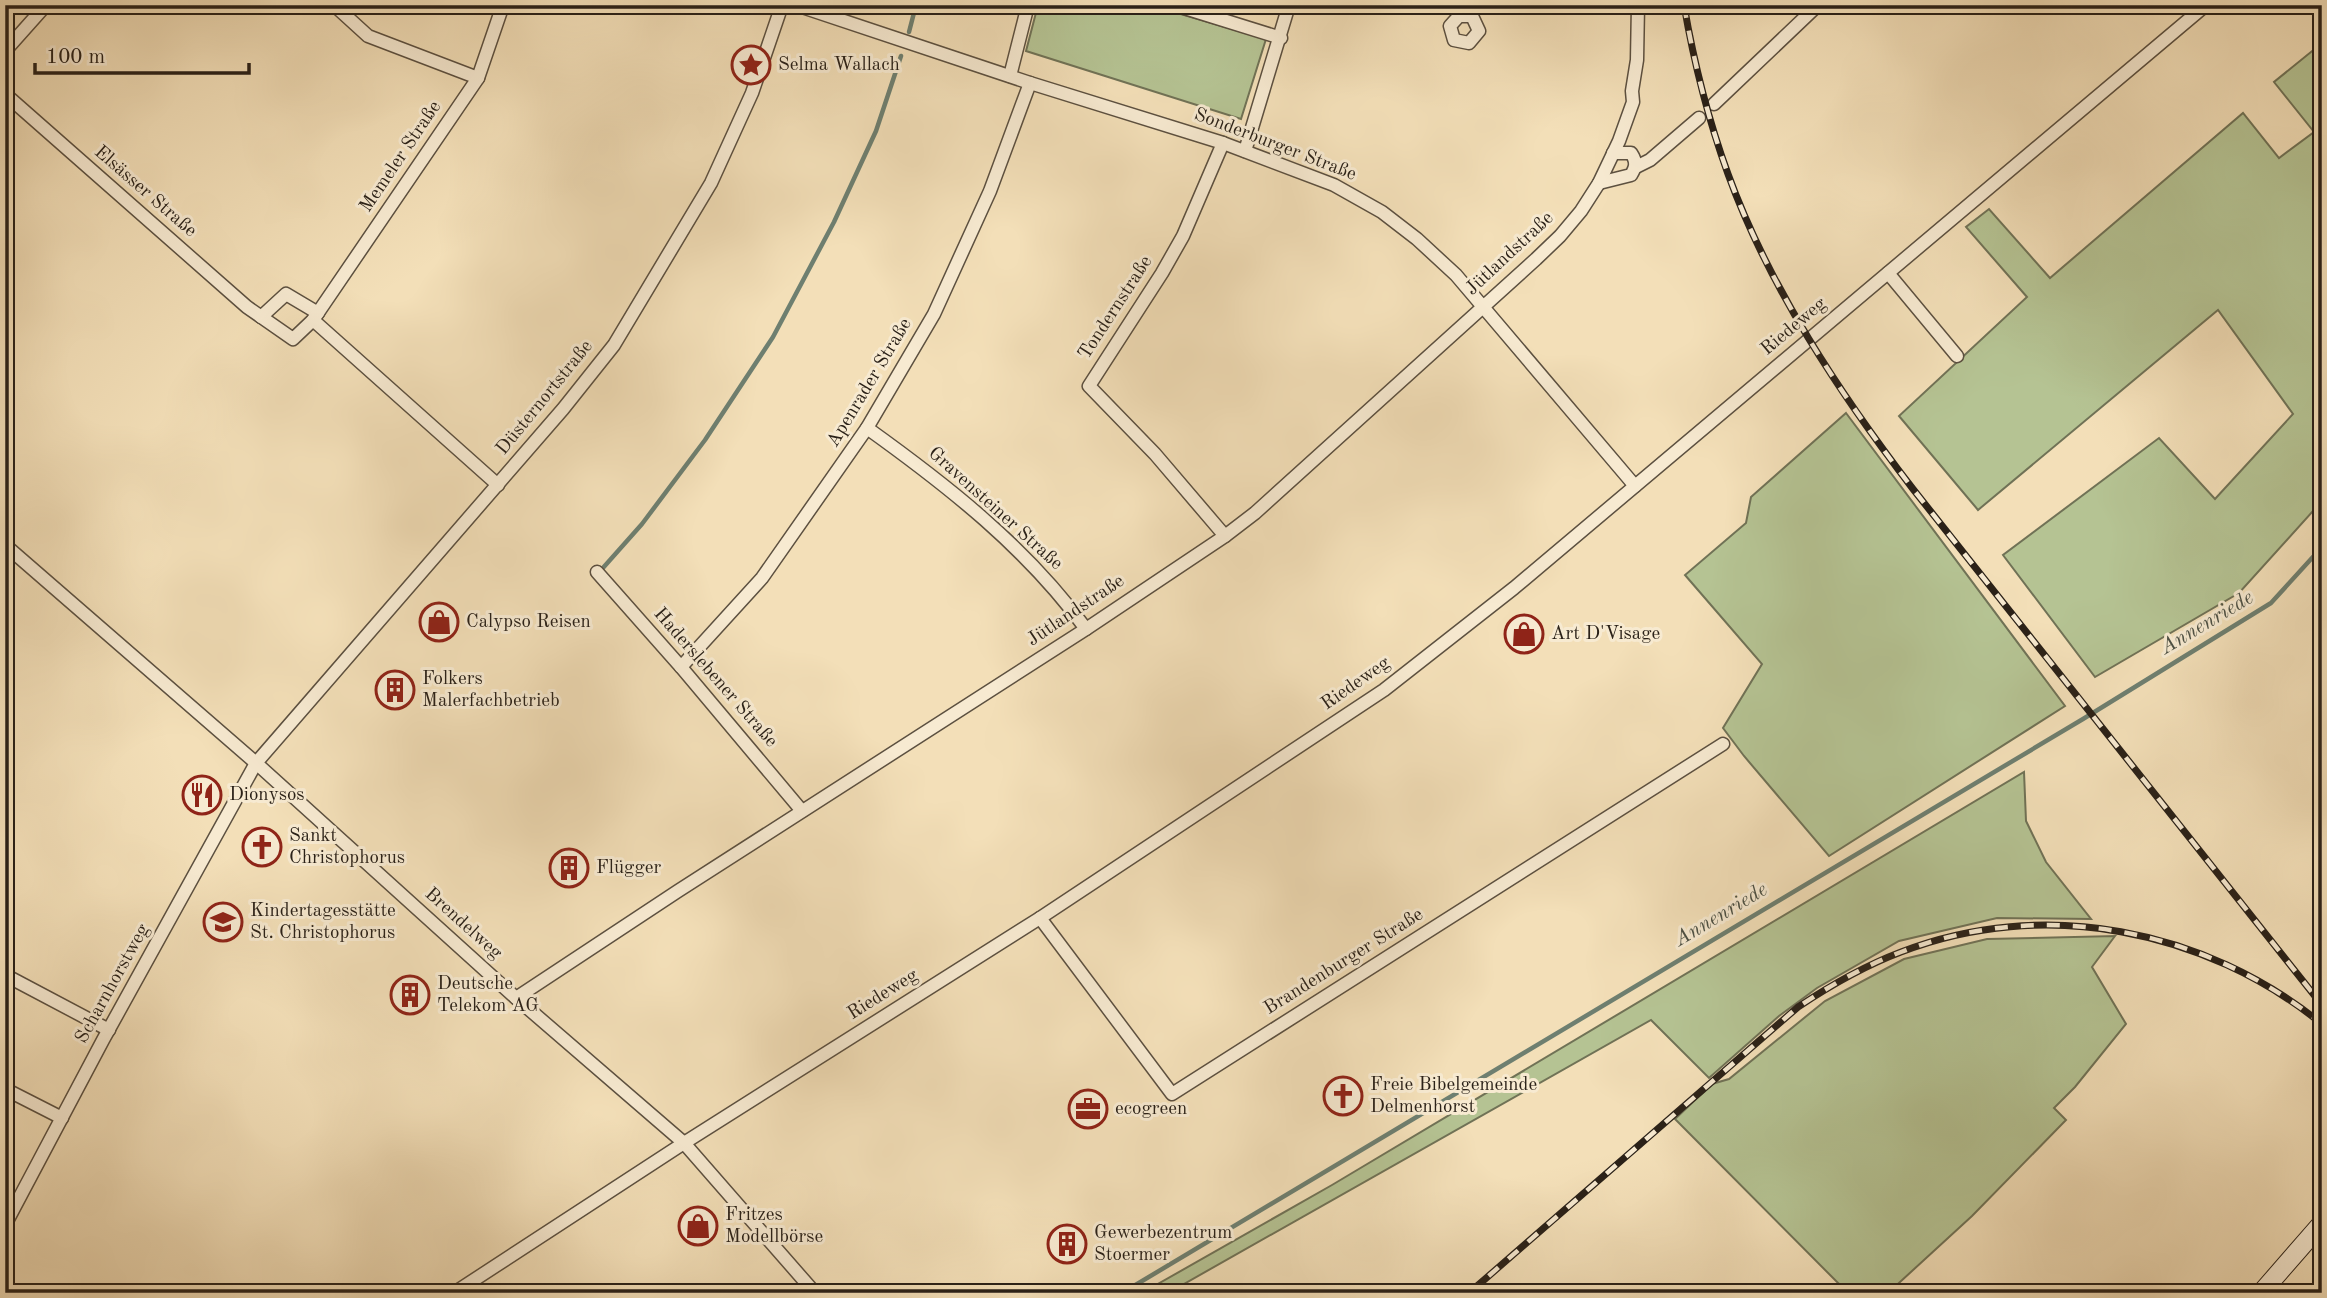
<svg xmlns="http://www.w3.org/2000/svg" width="2327" height="1298" font-family="'Old Standard TT',serif">
  <style>
    .green { fill: #b5c393; stroke: #707256; stroke-width: 2 }
    .lines { fill: none; stroke-linecap: round; stroke-linejoin: round }
    .stream { stroke: #6e7f70; stroke-width: 4.5 }
    .street-casing { stroke: #5c5040; stroke-width: 15 }
    .secondary-casing { stroke: #2a2118; stroke-width: 20 }
    .street { stroke: #f7ead1; stroke-width: 12 }
    .secondary { stroke: #f7ead1; stroke-width: 18 }
    .rail-casing { stroke: #2a2118; stroke-width: 7 }
    .rail { stroke: #f7ead1; stroke-width: 4.5; stroke-dasharray: 13; stroke-linecap: butt }
    .labels { text-anchor: middle; dominant-baseline: central; stroke-width: 6; stroke-linejoin: round; paint-order: stroke }
    .poi-label { font-size: 19px; fill: #2a2118; stroke: #f7ead1; text-anchor: start }
    .street-label { font-size: 19px; fill: #2a2118; stroke: #f7ead1 }
    .water-label { font-size: 21px; font-style: italic; fill: #4c5044; stroke: #f7ead1 }
  </style>
  <rect width="100%" height="100%" fill="#f3dfb8"/>
  <filter id="stains"><feTurbulence type="fractalNoise" baseFrequency=".00286" numOctaves="4"/><feColorMatrix values="0 0 0 0 .2 0 0 0 0 .09 0 0 0 0 .02 0 0 0 .5 -.17"/></filter>
  <radialGradient id="worn" r=".72"><stop offset=".6" stop-color="#630" stop-opacity="0"/><stop offset="1" stop-color="#630" stop-opacity=".3"/></radialGradient>
  <g class="green">
    <path d="M1038,5h112l116,34 -25,80 -215,-68z"/>
    <path d="M2322,43v458l-83,92 -144,84 -92,-122 156,-117 56,61 78,-85 -75,-104 -240,200 -79,-94 128,-119 -61,-70 23,-18 61,69 193,-165 36,45 35,-26 -40,-50z"/>
    <path d="M1846,413l219,293 -236,150 -85,-100 -21,-28 39,-64 -77,-89 61,-52 5,-26z"/>
    <path d="M2024,772l2,49 20,41 45,57 -94,-1 -98,23 -82,47 -38,28 -70,62 -58,-58 -483,273h-26l190,-108z"/>
    <path d="M2115,936l-23,31 34,57 -51,63 -21,21 12,12 -94,96 -84,77h-40l-173,-174 37,-35 17,-5 96,-78 79,-42 83,-20z"/>
  </g>
  <g class="lines">
    <g class="stream">
      <path d="M909,32l7,-27"/>
      <path d="M602,569l40,-45 63,-84 68,-103 61,-115 42,-91 25,-75"/>
      <path d="M1122,1293l961,-574 188,-116 51,-56"/>
    </g>
    <defs>
      <g id="street">
        <path d="M334,5l34,31 110,42"/>
        <path d="M796,5l234,78 193,60 111,42 48,27 35,27 39,36 179,211"/>
        <path d="M1175,5l106,33"/>
        <path d="M1472,16h-13l-9,10 4,14 15,3 10,-12 -7,-15 1,-11"/>
        <path d="M5,51l41,-46"/>
        <path d="M1010,76l18,-71"/>
        <path d="M5,94l242,213 46,32 20,-19 185,165"/>
        <path d="M1714,104l104,-99"/>
        <path d="M1223,143l-40,93 -21,37 -73,113 66,68 70,82"/>
        <path d="M1245,151l44,-146"/>
        <path d="M1636,167l14,-7 49,-42"/>
        <path d="M1599,183l32,-8c5,-8 6,-13 0,-22h-18"/>
        <path d="M1888,273l69,83"/>
        <path d="M261,317l25,-23 32,19"/>
        <path d="M313,320l165,-242 25,-73"/>
        <path d="M867,428c81,58 160,120 219,201"/>
        <path d="M5,545l251,218 260,235 168,145 131,150"/>
        <path d="M597,572l84,95 121,144"/>
        <path d="M681,667l81,-89 105,-150 67,-114 56,-123 40,-108"/>
        <path d="M1040,918l132,176 551,-350"/>
        <path d="M5,975l104,55"/>
        <path d="M516,998l162,-107 408,-262 139,-93 30,-23 281,-254 24,-23 21,-25 18,-28 20,-42 14,-39 -1,-11 5,-31 1,-55"/>
        <path d="M5,1089l57,29"/>
        <path d="M5,1225l98,-185 153,-277 307,-354 51,-64 97,-162 41,-90 30,-88"/>
        <path d="M454,1293l230,-150 356,-225 344,-228 130,-102 692,-583"/>
      </g>
      <path id="secondary" d="M2261,1293l61,-70"/>
    </defs>
    <use href="#street" class="street-casing"/>
    <use href="#secondary" class="secondary-casing"/>
    <use href="#street" class="street"/>
    <use href="#secondary" class="secondary"/>
    <defs>
      <g id="rail">
        <path d="M1684,5c10,58 24,114 44,169 41,113 112,220 185,315l409,516"/>
        <path d="M1469,1293l329,-286c33,-22 66,-41 103,-55 142,-55 304,-23 421,72"/>
      </g>
    </defs>
    <use href="#rail" class="rail-casing"/>
    <use href="#rail" class="rail"/>
  </g>
  <defs>
    <symbol id="sight-ring" viewBox="-11 -11 22 22"><circle r="9.5" fill="#f7ead1" stroke="#8f2418" stroke-width="1.5"/><path d="M0-6L1.8-2.2L6-1.7L2.9 1.2L3.7 5.4L0 3.3L-3.7 5.4L-2.9 1.2L-6-1.7L-1.8-2.2Z" fill="#8f2418"/></symbol>
    <symbol id="shop-ring" viewBox="-11 -11 22 22"><circle r="9.5" fill="#f7ead1" stroke="#8f2418" stroke-width="1.5"/><path d="M-5-2.5h2.3a2.7 3.5 0 0 1 5.4 0H5L5.5 6h-11ZM-1.5-2.5h3a1.5 2.3 0 0 0-3 0Z" fill="#8f2418"/></symbol>
    <symbol id="building-ring" viewBox="-11 -11 22 22"><circle r="9.5" fill="#f7ead1" stroke="#8f2418" stroke-width="1.5"/><path d="M-4-6H4V6H1V3H-1V6H-4ZM-2.5-4.3h1.7v1.8h-1.7ZM.8-4.3h1.7v1.8H.8ZM-2.5-1h1.7V.8h-1.7ZM.8-1h1.7V.8H.8Z" fill="#8f2418"/></symbol>
    <symbol id="restaurant-ring" viewBox="-11 -11 22 22"><circle r="9.5" fill="#f7ead1" stroke="#8f2418" stroke-width="1.5"/><path d="M-5-6h1v4h1v-4h1v4h1v-4h1v5L-1.5 .5V6h-2V.5L-5-1ZM5-6V6H3V1.5H1.5Q1.5-4 5-6Z" fill="#8f2418"/></symbol>
    <symbol id="church-ring" viewBox="-11 -11 22 22"><circle r="9.5" fill="#f7ead1" stroke="#8f2418" stroke-width="1.5"/><path d="M-1.2-6h2.4v3.5h3.3v2.4h-3.3V6h-2.4V-.1h-3.3v-2.4h3.3Z" fill="#8f2418"/></symbol>
    <symbol id="school-ring" viewBox="-11 -11 22 22"><circle r="9.5" fill="#f7ead1" stroke="#8f2418" stroke-width="1.5"/><path d="M0-5L7-2L0 1L-7-2ZM-4 1L0 2.5L4 1V4Q0 6-4 4Z" fill="#8f2418"/></symbol>
    <symbol id="office-ring" viewBox="-11 -11 22 22"><circle r="9.5" fill="#f7ead1" stroke="#8f2418" stroke-width="1.5"/><path d="M-6-3h4V-5.5h4V-3h4V5H-6ZM-1-4.5V-3h2v-1.5ZM-6 0V1H6V0Z" fill="#8f2418"/></symbol>
  </defs>
  <g fill-rule="evenodd">
    <use href="#sight-ring" x="729" y="43" width="44" height="44"/>
    <use href="#shop-ring" x="417" y="600" width="44" height="44"/>
    <use href="#shop-ring" x="1502" y="612" width="44" height="44"/>
    <use href="#building-ring" x="373" y="668" width="44" height="44"/>
    <use href="#restaurant-ring" x="180" y="773" width="44" height="44"/>
    <use href="#church-ring" x="240" y="825" width="44" height="44"/>
    <use href="#building-ring" x="547" y="846" width="44" height="44"/>
    <use href="#school-ring" x="201" y="900" width="44" height="44"/>
    <use href="#building-ring" x="388" y="973" width="44" height="44"/>
    <use href="#church-ring" x="1321" y="1074" width="44" height="44"/>
    <use href="#office-ring" x="1066" y="1087" width="44" height="44"/>
    <use href="#shop-ring" x="676" y="1204" width="44" height="44"/>
    <use href="#building-ring" x="1045" y="1222" width="44" height="44"/>
  </g>
  <g class="labels">
    <g class="poi-label">
      <text x="778" y="65">Selma Wallach</text>
      <text x="466" y="622">Calypso Reisen</text>
      <text x="1551" y="634">Art D'Visage</text>
      <text x="422" y="679">Folkers<tspan x="422" dy="22">Malerfachbetrieb</tspan></text>
      <text x="229" y="795">Dionysos</text>
      <text x="289" y="836">Sankt<tspan x="289" dy="22">Christophorus</tspan></text>
      <text x="596" y="868">Flügger</text>
      <text x="250" y="911">Kindertagesstätte<tspan x="250" dy="22">St. Christophorus</tspan></text>
      <text x="437" y="984">Deutsche<tspan x="437" dy="22">Telekom AG</tspan></text>
      <text x="1370" y="1085">Freie Bibelgemeinde<tspan x="1370" dy="22">Delmenhorst</tspan></text>
      <text x="1115" y="1109">ecogreen</text>
      <text x="725" y="1215">Fritzes<tspan x="725" dy="22">Modellbörse</tspan></text>
      <text x="1094" y="1233">Gewerbezentrum<tspan x="1094" dy="22">Stoermer</tspan></text>
    </g>
    <g class="street-label">
      <text transform="translate(1275 145) rotate(21)">Sonderburger Straße</text>
      <text transform="translate(401 157) rotate(-56)">Memeler Straße</text>
      <text transform="translate(145 192) rotate(41)">Elsässer Straße</text>
      <text transform="translate(1510 254) rotate(-43)">Jütlandstraße</text>
      <text transform="translate(1116 308) rotate(-57)">Tondernstraße</text>
      <text transform="translate(1794 327) rotate(-40)">Riedeweg</text>
      <text transform="translate(870 383) rotate(-59)">Apenrader Straße</text>
      <text transform="translate(545 398) rotate(-51)">Düsternortstraße</text>
      <text transform="translate(995 509) rotate(42)">Gravensteiner Straße</text>
      <text transform="translate(1076 611) rotate(-34)">Jütlandstraße</text>
      <text transform="translate(715 678) rotate(49)">Haderslebener Straße</text>
      <text transform="translate(1356 684) rotate(-35)">Riedeweg</text>
      <text transform="translate(463 924) rotate(42)">Brendelweg</text>
      <text transform="translate(1344 962) rotate(-32)">Brandenburger Straße</text>
      <text transform="translate(113 984) rotate(-61)">Scharnhorstweg</text>
      <text transform="translate(883 995) rotate(-32)">Riedeweg</text>
    </g>
    <g class="water-label">
      <text transform="translate(2207 623) rotate(-31)">Annenriede</text>
      <text transform="translate(1721 915) rotate(-31)">Annenriede</text>
    </g>
  </g>
  <rect width="2327" height="1298" fill="none" stroke="#f3dfb8" stroke-width="28"/>
  <rect x="7" y="7" width="2313" height="1284" fill="none" stroke="#2a2118" stroke-width="3.5"/>
  <rect x="14" y="14" width="2299" height="1270" fill="none" stroke="#2a2118" stroke-width="2"/>
  <path d="M35 63v10h214v-10" fill="none" stroke="#2a2118" stroke-width="3.5"/>
  <text x="46" y="63" font-size="21" fill="#2a2118" stroke="#f7ead1" stroke-width="5" paint-order="stroke">100 m</text>
  <rect width="100%" height="100%" filter="url(#stains)"/>
  <rect width="100%" height="100%" fill="url(#worn)"/>
</svg>
